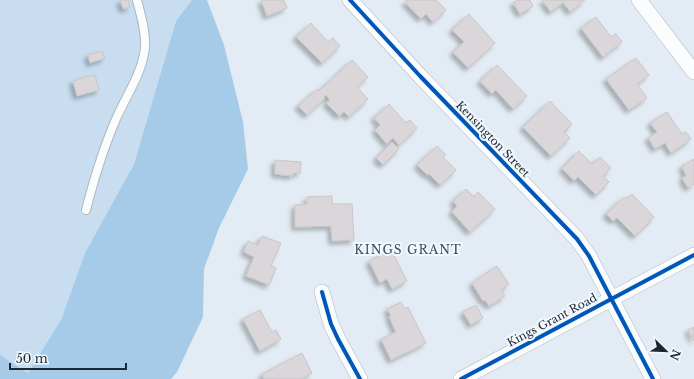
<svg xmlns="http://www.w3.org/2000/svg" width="694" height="379" font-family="'Libre Baskerville',serif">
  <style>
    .green { fill: #c8ddef }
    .water { fill: #a5cbe9 }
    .building { fill: #dad6d9; stroke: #c9c6c8; filter: url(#shadow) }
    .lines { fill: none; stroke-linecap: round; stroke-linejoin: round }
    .lane-casing { stroke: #afb8c0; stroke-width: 10 }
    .street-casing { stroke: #afb8c0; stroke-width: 16 }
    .lane { stroke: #fbfcfd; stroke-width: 8 }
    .street { stroke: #fbfcfd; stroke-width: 15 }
    .cycleway-casing { stroke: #f2f8fd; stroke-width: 6 }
    .cycleway { stroke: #0057b8; stroke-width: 4 }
    .labels { text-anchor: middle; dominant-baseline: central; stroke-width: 4; stroke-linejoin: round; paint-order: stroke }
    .street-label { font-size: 11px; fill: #1c2730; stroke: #f2f8fd }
    .neighbourhood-label { font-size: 12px; letter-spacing: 1px; fill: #375063; stroke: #f2f8fd }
  </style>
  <defs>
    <filter id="shadow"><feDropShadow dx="-3.5" dy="3.5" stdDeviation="2" flood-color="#0004"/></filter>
  </defs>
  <rect width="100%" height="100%" fill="#e3ecf4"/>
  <path class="green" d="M0,0h192l-16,21 -42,143 -49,89 -24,67 -33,53 -28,-18z"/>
  <path class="water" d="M192,0h15l17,45 19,77 5,47 -29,59 -15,41 -1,48 -26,55 -6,7h-171v-24l28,18 33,-53 24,-67 49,-89 42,-143z"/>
  <g class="building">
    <path d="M120,0h8l2,7 -7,2z"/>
    <path d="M261,0h23l3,8 -20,8z"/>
    <path d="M407,0h29l10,10 -13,12 -7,-8 -5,5 -16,-17z"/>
    <path d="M518,0h12l3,6 -13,8 -7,-11z"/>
    <path d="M542,0h43l-15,12 -7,-10 -12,10z"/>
    <path d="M469,14l26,29 -27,25 -15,-16 11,-10 -12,-12z"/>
    <path d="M596,17l15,20 5,-3 6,8 -19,15 -22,-29z"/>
    <path d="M311,23l17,19 5,-4 7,8 -18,17 -26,-26z"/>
    <path d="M102,51l3,7 -15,5 -2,-8z"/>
    <path d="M636,58l13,17 -12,9 10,14 -18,12 -23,-31z"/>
    <path d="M352,60l16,17 -11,10 11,12 -19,18 -5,-5 -5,4 -13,-13 4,-3 -4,-5 -2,2 1,1 -18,17 -9,-9 19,-17 2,2z"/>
    <path d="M497,65l30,31 -14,13 -17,-19 -4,4 -12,-13z"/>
    <path d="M95,75l4,15 -22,6 -4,-15 8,-2 -1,-1z"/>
    <path d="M550,101l22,23 -8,8 6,6 -19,18 -28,-29z"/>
    <path d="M389,104l17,19 4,-3 7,8 -18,17 -6,-7 -6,6 -12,-14 5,-5 -6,-7z"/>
    <path d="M667,112l15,22 4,-2 5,7 -20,14 -6,-10 -10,6 -7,-11 9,-6 -7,-9z"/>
    <path d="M392,142l7,7 -16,16 -7,-7z"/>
    <path d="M437,146l9,9 -3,2 13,13 -16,15 -11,-11 -2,1 -10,-10z"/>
    <path d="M579,151l13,13 8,-7 11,11 -8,8 6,6 -13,13 -18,-18 -4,4 -12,-13z"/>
    <path d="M694,159v25l-6,4 -6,-10 4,-2 -4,-10z"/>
    <path d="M275,160l26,2 -1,11h-7v3l-18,-2z"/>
    <path d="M466,189l8,8 4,-5 17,17 -25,23 -17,-19 -1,-2 5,-5 -4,-5z"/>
    <path d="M632,194l22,23 -19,19 -18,-18 -4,3 -7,-7 18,-17 2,2z"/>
    <path d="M332,196v8h20l2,36 -22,1 -1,-15 -36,1v-22l12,-1v-7z"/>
    <path d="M262,236l19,7 -10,23 5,2 -7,17 -23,-9 8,-19 -10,-5 4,-11 10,4z"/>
    <path d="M391,249l16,32 -15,8 -5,-10 -7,4 -11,-22z"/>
    <path d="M497,266l12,18 -8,6 4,6 -16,10 -4,-6 -2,1 -11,-18z"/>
    <path d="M401,302l4,7 3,-2 18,36 -35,17 -10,-21 15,-7 -7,-15 2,-1 -4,-7z"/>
    <path d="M476,305l7,13 -12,7 -8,-13z"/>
    <path d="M260,310l12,22 4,-2 5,9 -21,12 -17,-32z"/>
    <path d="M694,327v14l-6,-11z"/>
    <path d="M302,353l10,20 -11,6h-37l-2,-5z"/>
  </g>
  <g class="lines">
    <defs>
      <path id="lane" d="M86,210c8,-31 17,-61 30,-91 10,-23 26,-45 29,-71 1,-16 -4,-32 -8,-48"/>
      <g id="street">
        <path d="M350,0l70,76 157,163 12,17 64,123"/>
        <path d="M639,0l55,72"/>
        <path d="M322,292l9,32 7,15 22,40"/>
        <path d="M461,379l233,-124"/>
      </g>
    </defs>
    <use href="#lane" class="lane-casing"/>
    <use href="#street" class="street-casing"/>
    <use href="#lane" class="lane"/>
    <use href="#street" class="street"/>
    <defs>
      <g id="cycleway">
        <path d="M350,0l70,76 157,163 12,17 64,123"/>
        <path d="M322,292l9,32 7,15 22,40"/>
        <path d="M461,379l233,-124"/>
      </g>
    </defs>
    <use href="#cycleway" class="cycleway-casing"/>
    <use href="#cycleway" class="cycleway"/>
  </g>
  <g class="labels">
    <g class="street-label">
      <text transform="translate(493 139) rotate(46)">Kensington Street</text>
      <text transform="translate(552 320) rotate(-28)">Kings Grant Road</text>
    </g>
    <g class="neighbourhood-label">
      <text x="408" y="249">KINGS GRANT</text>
    </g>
  </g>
  <g transform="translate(666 351) rotate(113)" stroke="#f2f8fd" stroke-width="3" paint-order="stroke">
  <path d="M0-3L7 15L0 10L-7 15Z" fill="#1c2730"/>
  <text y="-6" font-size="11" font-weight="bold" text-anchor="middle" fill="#1c2730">N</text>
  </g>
  <path d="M10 363v6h116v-6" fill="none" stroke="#1c2730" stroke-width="2"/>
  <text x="16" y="363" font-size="12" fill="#1c2730" stroke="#f2f8fd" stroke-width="3" paint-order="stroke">50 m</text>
</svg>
